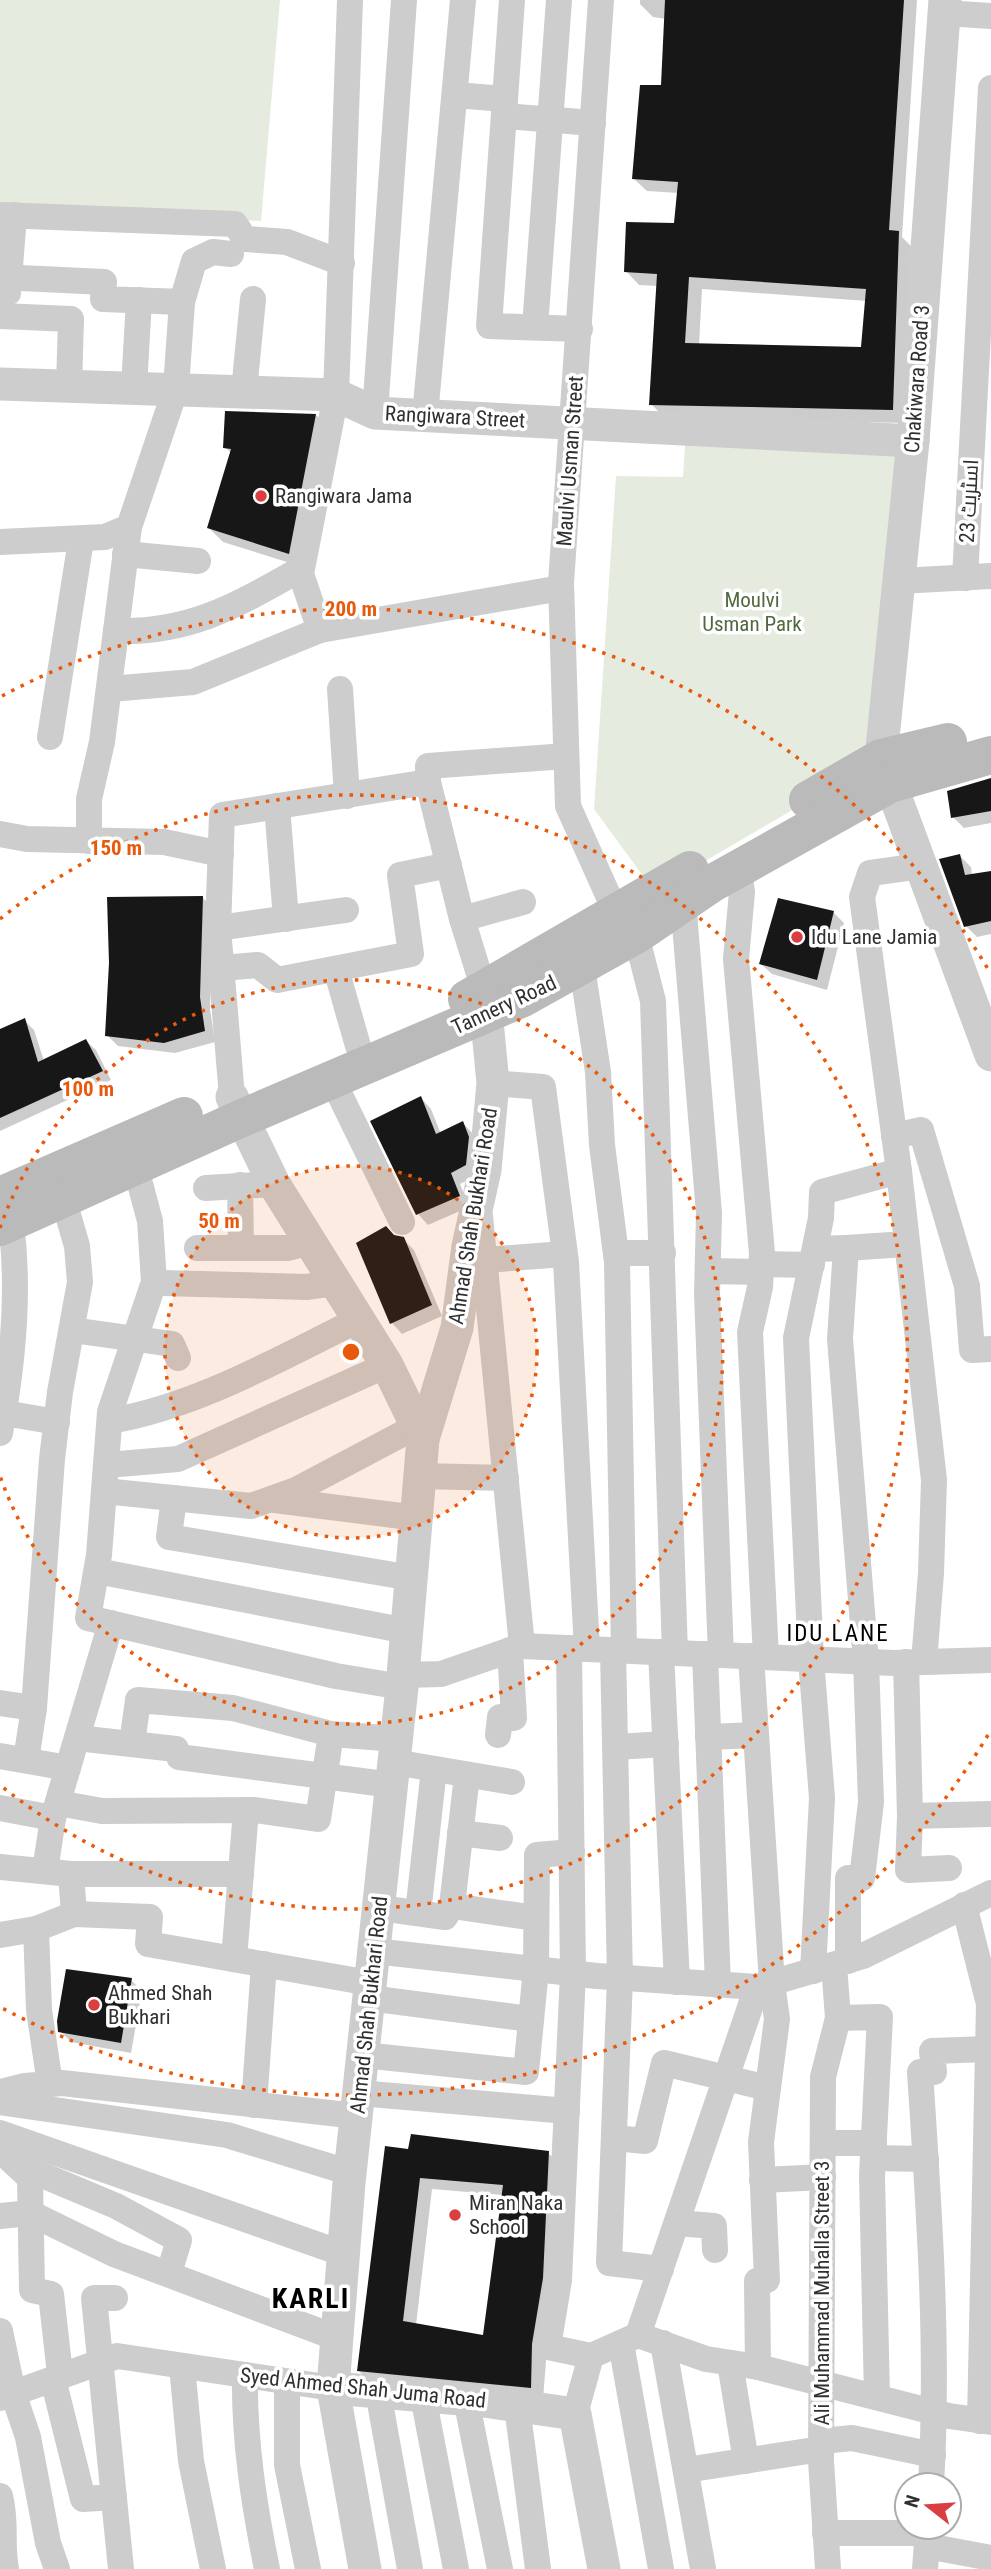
<svg xmlns="http://www.w3.org/2000/svg" width="991" height="2569" font-family="'Roboto Condensed',Cairo,sans-serif">
  <style>
    .green { fill: #e5ecdf }
    .shadow { fill: #0003; fill-rule: evenodd }
    .building { fill: #171717; fill-rule: evenodd }
    .lines { fill: none; stroke-linecap: round; stroke-linejoin: round }
    .minor { stroke: #cdcdcd; stroke-width: 26 }
    .tertiary { stroke: #cdcdcd; stroke-width: 33 }
    .secondary { stroke: #bababa; stroke-width: 38 }
    .ring { fill: none; stroke: #e8590c; stroke-width: 3.5; stroke-dasharray: 3.5 7 }
    .poi-dot { fill: #da3e40; stroke: #fff; stroke-width: 2.5 }
    .labels { text-anchor: middle; dominant-baseline: central; stroke-width: 7; stroke-linejoin: round; paint-order: stroke }
    .street-label { font-size: 21px; fill: #303030; stroke: #fff }
    .poi-label { font-size: 21px; fill: #303030; stroke: #fff; text-anchor: start }
    .park-label { font-size: 21px; fill: #50693f; stroke: #fff }
    .neighbourhood-label { font-size: 23px; letter-spacing: 2px; fill: #000; stroke: #fff }
    .district-label { font-size: 28px; font-weight: bold; letter-spacing: 2px; fill: #000; stroke: #fff }
    .centre { fill: #e8590c; stroke: #fff; stroke-width: 3.5 }
    .ring-label { font-size: 21px; text-anchor: middle; font-weight: bold; fill: #e8590c; stroke: #fff; stroke-width: 7; stroke-linejoin: round; paint-order: stroke }
  </style>
  <rect width="100%" height="100%" fill="#fff"/>
  <g class="green">
    <path d="M0,0h280l-19,221 -261,-7z"/>
    <path d="M686,430l227,11 -32,317 -227,133 -60,-82 22,-333 67,1z"/>
  </g>
  <g class="shadow">
    <path d="M640,0h277l-15,237 9,9 -5,177 -241,-5 -14,-14 7,-118 -19,-1 -13,-14 50,-46 3,-32 -32,-2 -14,-13 30,-91 3,-68 -13,-2 -13,-13zM702,289l165,12 -4,48 -164,-4z"/>
    <path d="M316,415l14,14 -27,138 -80,-25 -14,-14 22,-75 -6,-6z"/>
    <path d="M991,779v44l-27,5 -11,-11z"/>
    <path d="M960,856l11,11 1,8 19,-3v62l-14,3 -11,-11z"/>
    <path d="M203,898l10,10 -3,101 5,33 -40,11 -57,-7 -11,-11z"/>
    <path d="M833,912l11,11 -17,67 -55,-16 -11,-10z"/>
    <path d="M24,1020l10,10 10,31 42,-20 10,9 15,30 -111,51v-100z"/>
    <path d="M421,1098l10,11 10,25 22,-11 10,11 3,42 -16,8 9,23 -41,18 -10,-11z"/>
    <path d="M403,1239l11,11 28,66 -40,18 -10,-11z"/>
    <path d="M131,1980l11,11 -11,62 -60,-11 -11,-11z"/>
    <path d="M410,2151l138,2 13,12 -18,235 -172,-17 -13,-13zM432,2189l71,6 -18,142 -69,-12z"/>
  </g>
  <g class="building">
    <path d="M665,0h239l-15,230 10,1 -6,179 -244,-5 8,-131 -33,-2 2,-50 48,1 4,-41 -46,-3 8,-94h21zM689,277l177,12 -5,58 -176,-4z"/>
    <path d="M225,411l91,3 -27,140 -82,-26 24,-79 -8,-1z"/>
    <path d="M991,778v33l-40,7 -4,-27z"/>
    <path d="M960,854l5,21 26,-4v50l-27,6 -25,-68z"/>
    <path d="M203,896l-3,101 5,34 -41,12 -59,-7 4,-73 -2,-66z"/>
    <path d="M778,898l56,13 -17,69 -58,-16z"/>
    <path d="M25,1018l13,44 48,-23 17,32 -103,47v-89z"/>
    <path d="M421,1096l15,38 27,-13 6,16 -3,28 -15,8 9,23 -44,19 -46,-94z"/>
    <path d="M386,1226l8,9 10,2 28,68 -42,19 -34,-81z"/>
    <path d="M66,1969l66,9 -11,65 -63,-11 -1,-11z"/>
    <path d="M411,2134l138,17 -6,127 -11,66 -1,44 -174,-17 28,-225 23,3zM420,2178l83,7 -20,150 -80,-14z"/>
  </g>
  <g class="lines">
    <g class="minor">
      <path d="M512,0l-23,326 91,3"/>
      <path d="M601,0l-40,583 7,223 48,107"/>
      <path d="M945,13l46,3"/>
      <path d="M455,95l50,4"/>
      <path d="M504,116l89,7"/>
      <path d="M0,215l235,9 10,15 42,3 55,21"/>
      <path d="M0,277l104,5 -1,17 79,3"/>
      <path d="M8,293l6,-78"/>
      <path d="M0,316l71,3 -2,67"/>
      <path d="M535,327l24,-327"/>
      <path d="M134,387l5,-87"/>
      <path d="M244,391l9,-92"/>
      <path d="M375,413l29,-413"/>
      <path d="M425,416l38,-416"/>
      <path d="M0,542l105,-5 24,-10 47,-139 6,-86 12,-41 19,-9 18,2"/>
      <path d="M125,554l73,7"/>
      <path d="M965,578l26,-490"/>
      <path d="M900,581l91,-5"/>
      <path d="M320,630l-19,-56 35,-179 14,-395"/>
      <path d="M116,631c71,2 116,-23 176,-57h9"/>
      <path d="M110,689l83,-7 127,-52 241,-42"/>
      <path d="M340,689l7,107"/>
      <path d="M50,737l31,-197"/>
      <path d="M428,782v-16l138,-10"/>
      <path d="M277,806l9,113"/>
      <path d="M0,834l27,5 137,3 57,12"/>
      <path d="M89,841v-42l13,-57 27,-215"/>
      <path d="M921,866l-51,7 -8,24 37,274 35,309 -3,93 -7,89"/>
      <path d="M739,870l3,22 -6,67 26,294 -2,34 -10,45 16,325"/>
      <path d="M683,901l26,312 -2,81 14,361"/>
      <path d="M462,919l61,-17"/>
      <path d="M218,928l128,-18"/>
      <path d="M636,935l17,66 22,652"/>
      <path d="M582,967l16,105 4,73 15,117 7,388"/>
      <path d="M222,968l36,-3 19,15 134,-26 -11,-79 49,-10"/>
      <path d="M336,969l22,77"/>
      <path d="M333,1081l69,141"/>
      <path d="M493,1083l50,4 23,175 21,387"/>
      <path d="M232,1097l-14,-169 4,-113 206,-33 34,137 22,71"/>
      <path d="M894,1136l27,-6 46,156 5,64 19,-1"/>
      <path d="M135,1165l15,56 4,61 -44,130 -11,143 -11,63 248,58 66,11"/>
      <path d="M240,1185l1,63"/>
      <path d="M206,1188l68,-4"/>
      <path d="M480,1216l42,430"/>
      <path d="M197,1248h91l22,-6"/>
      <path d="M846,1248l60,-4"/>
      <path d="M815,1249l31,-1 -6,91 26,323 5,140 -9,76h-14v83"/>
      <path d="M616,1253h47"/>
      <path d="M485,1260l79,-6"/>
      <path d="M761,1264l51,1"/>
      <path d="M708,1271l53,1"/>
      <path d="M162,1283l144,4 29,-4"/>
      <path d="M72,1330l100,14 6,14"/>
      <path d="M4,1413l53,9"/>
      <path d="M110,1421c88,-15 168,-62 248,-101"/>
      <path d="M0,1433c13,-69 20,-141 11,-210"/>
      <path d="M107,1465l71,-6 209,-94"/>
      <path d="M420,1476l86,2"/>
      <path d="M104,1491l147,15 45,-16 121,-64"/>
      <path d="M174,1498l-5,39 243,41"/>
      <path d="M275,1500l142,18"/>
      <path d="M97,1571l310,60"/>
      <path d="M569,1648l4,325 -14,307 -11,67 43,9"/>
      <path d="M613,1650l7,328 -11,285 52,6"/>
      <path d="M661,1652l16,330"/>
      <path d="M705,1654l13,331"/>
      <path d="M751,1656l21,327 5,36 -16,123 6,138 -10,1 1,86"/>
      <path d="M906,1662l4,154 -2,54 41,-2"/>
      <path d="M404,1675l37,-1 81,-28 372,17 97,-3"/>
      <path d="M0,1703l34,5 -8,52"/>
      <path d="M34,1708l18,-249 8,-67 20,-110 -3,-36 -14,-48"/>
      <path d="M498,1735l2,-18 14,1 -4,-68"/>
      <path d="M708,1737l48,-2"/>
      <path d="M77,1738l99,11 3,8 213,28"/>
      <path d="M132,1744l6,-44 95,8 98,26 66,5"/>
      <path d="M615,1747l51,-3"/>
      <path d="M0,1756l68,12"/>
      <path d="M394,1762l118,20"/>
      <path d="M58,1803l44,8 153,-1 63,9 13,-85"/>
      <path d="M0,1808l53,10"/>
      <path d="M910,1816l81,-2"/>
      <path d="M460,1833l40,5"/>
      <path d="M0,1867l71,7h170"/>
      <path d="M45,1871l8,-53 58,-195"/>
      <path d="M71,1874l3,40 76,3 -2,27 222,39"/>
      <path d="M964,1905l25,99 -9,417"/>
      <path d="M452,1906l15,-131"/>
      <path d="M380,1908l65,9 7,-11 84,12"/>
      <path d="M418,1913l16,-144"/>
      <path d="M36,1929l3,81 11,74"/>
      <path d="M0,1935l36,-6 38,-15"/>
      <path d="M374,1951l223,25 160,11 106,-31 128,-63"/>
      <path d="M234,1959l12,-149"/>
      <path d="M834,1965l4,53 42,-1 -8,159 5,221"/>
      <path d="M813,1971l9,-173 -11,-139 -15,-321 25,-120 1,-26 77,-21"/>
      <path d="M369,1998l161,21"/>
      <path d="M363,2055l163,17 10,-103 1,-114 35,-3"/>
      <path d="M0,2092l25,-6 37,-3 295,33"/>
      <path d="M359,2093l208,18"/>
      <path d="M0,2102l227,33 124,38"/>
      <path d="M254,2105l10,-141"/>
      <path d="M0,2133l344,121"/>
      <path d="M615,2138l30,3 19,-78 104,25"/>
      <path d="M823,2143h51"/>
      <path d="M0,2150l30,28 2,112 19,4 9,80"/>
      <path d="M873,2158l53,1"/>
      <path d="M16,2164l100,42 63,34 -10,33"/>
      <path d="M762,2180l61,-3"/>
      <path d="M0,2216l30,-3 84,41 223,84"/>
      <path d="M677,2223l37,3 1,24"/>
      <path d="M115,2298h-21l27,271"/>
      <path d="M0,2331l13,62 15,44 20,106 9,26"/>
      <path d="M638,2335l119,-348"/>
      <path d="M621,2343l40,226"/>
      <path d="M663,2343l40,226"/>
      <path d="M730,2363l16,98"/>
      <path d="M182,2366l9,95 22,108"/>
      <path d="M245,2375c-1,66 9,130 22,194"/>
      <path d="M53,2379l30,120 31,-2"/>
      <path d="M287,2382v83l21,104"/>
      <path d="M378,2392l32,177"/>
      <path d="M423,2396l33,173"/>
      <path d="M0,2398l117,-42 216,32"/>
      <path d="M466,2399l34,170"/>
      <path d="M517,2406l21,163"/>
      <path d="M575,2414l16,-58 47,-21 68,24 52,8 191,49 42,6"/>
      <path d="M822,2441l30,-3 81,17"/>
      <path d="M686,2470l135,-21"/>
      <path d="M931,2485c8,-138 -2,-275 -11,-413h14l-2,-21 56,-2"/>
      <path d="M0,2496c7,28 1,47 6,73"/>
      <path d="M825,2533h103"/>
      <path d="M927,2546l64,12"/>
      <path d="M828,2569l-7,-108 2,-384 15,-59"/>
      <path d="M925,2569l3,-40"/>
    </g>
    <g class="tertiary">
      <path d="M945,0l-32,441 -32,317 110,297"/>
      <path d="M0,384l336,11 39,18 538,28"/>
      <path d="M232,1097l42,87 113,181 36,74 -21,248 -53,496 -16,205 32,181"/>
      <path d="M423,1439l34,-111 11,-82 17,-76 8,-87 -9,-93"/>
      <path d="M333,2388l151,13 91,13 29,155"/>
    </g>
    <g class="secondary">
      <path d="M808,800l73,-42 67,-16"/>
      <path d="M467,999l223,-129"/>
      <path d="M0,1196l184,-80"/>
      <path d="M0,1227l240,-108 283,-121 113,-63 75,-51 179,-100 101,-29"/>
    </g>
  </g>
  <circle cx="351" cy="1352" r="186" fill="#e8590c" fill-opacity=".12"/>
  <g class="ring">
    <circle cx="351" cy="1352" r="186"/>
    <path d="M0 1228A372 372 0 1 1 0 1476"/>
    <path d="M0 919A557 557 0 1 1 0 1785"/>
    <path d="M988 1735A743 743 0 0 1 2 2008M2 696A743 743 0 0 1 988 969"/>
  </g>
  <g class="poi-dot">
    <circle cx="261" cy="496" r="7"/>
    <circle cx="797" cy="937" r="7"/>
    <circle cx="94" cy="2005" r="7"/>
    <circle cx="455" cy="2215" r="7"/>
  </g>
  <g class="labels">
    <g class="street-label">
      <text transform="translate(917 379) rotate(-86)">Chakiwara Road 3</text>
      <text transform="translate(455 417) rotate(3)">Rangiwara Street</text>
      <text transform="translate(570 461) rotate(-86)">Maulvi Usman Street</text>
      <text transform="translate(969 501) rotate(-87)">اسٹریٹ 23</text>
      <text transform="translate(504 1005) rotate(-25)">Tannery Road</text>
      <text transform="translate(473 1216) rotate(-81)">Ahmad Shah Bukhari Road</text>
      <text transform="translate(369 2005) rotate(-84)">Ahmad Shah Bukhari Road</text>
      <text transform="translate(822 2293) rotate(-90)">Ali Muhammad Muhalla Street 3</text>
      <text transform="translate(363 2388) rotate(6)">Syed Ahmed Shah Juma Road</text>
    </g>
    <g class="poi-label">
      <text x="275" y="496">Rangiwara Jama</text>
      <text x="811" y="937">Idu Lane Jamia</text>
      <text x="108" y="1993">Ahmed Shah<tspan x="108" dy="24">Bukhari</tspan></text>
      <text x="469" y="2203">Miran Naka<tspan x="469" dy="24">School</tspan></text>
    </g>
    <g class="park-label">
      <text x="752" y="600">Moulvi<tspan x="752" dy="24">Usman Park</tspan></text>
    </g>
    <g class="neighbourhood-label">
      <text x="838" y="1633">IDU LANE</text>
    </g>
    <g class="district-label">
      <text x="311" y="2298">KARLI</text>
    </g>
  </g>
  <circle cx="351" cy="1352" r="10" class="centre"/>
  <g class="ring-label">
    <text x="351" y="616">200 m</text>
    <text x="116" y="855">150 m</text>
    <text x="88" y="1096">100 m</text>
    <text x="219" y="1228">50 m</text>
  </g>
  <g transform="translate(928 2506) rotate(287)"><circle r="33" fill="#ffffff" stroke="#acacac" stroke-width="2"/>
  <path d="M0-5L12 26L0 18L-12 26Z" fill="#da3e40"/>
  <text y="-10" font-size="19" font-weight="bold" text-anchor="middle" fill="#303030">N</text>
  </g>
</svg>
